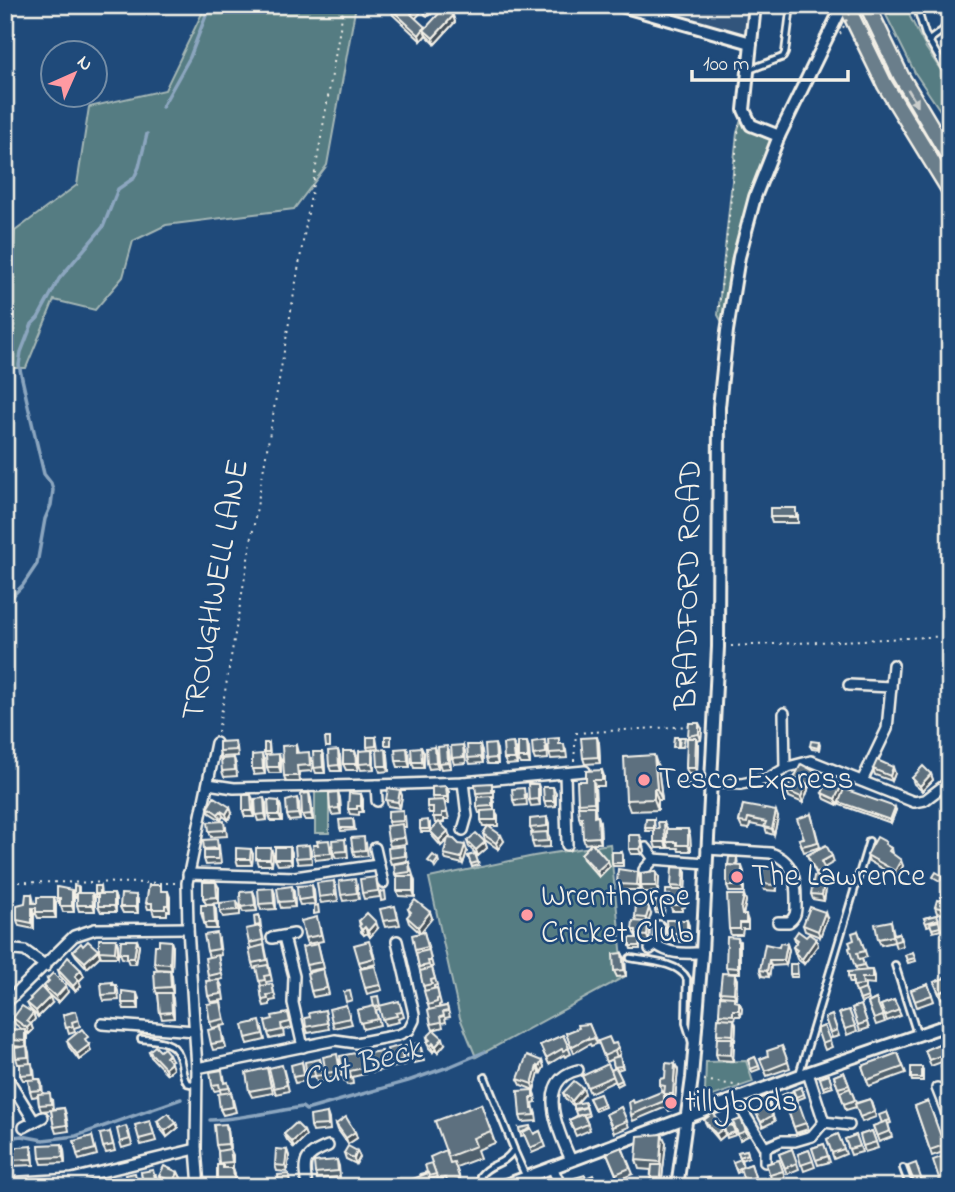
<svg xmlns="http://www.w3.org/2000/svg" width="955" height="1192" font-family="'Indie Flower',sans-serif">
  <style>
    .built { fill: #32557c }
    .green { fill: #547b82; stroke: #a4b6b5; stroke-width: 2 }
    .lines { fill: none; stroke-linecap: round; stroke-linejoin: round }
    .stream { stroke: #8ca6bf; stroke-width: 3.5 }
    .service-casing { stroke: #f4f1e8; stroke-width: 10 }
    .minor-casing { stroke: #f4f1e8; stroke-width: 14 }
    .tertiary-casing { stroke: #f4f1e8; stroke-width: 16 }
    .trunk-casing { stroke: #f4f1e8; stroke-width: 19 }
    .path { stroke: #f4f1e8; stroke-width: 2; stroke-dasharray: 2 5; stroke-linecap: butt }
    .service { stroke: #1f4a7a; stroke-width: 4.5 }
    .minor { stroke: #1f4a7a; stroke-width: 9 }
    .tertiary { stroke: #1f4a7a; stroke-width: 10 }
    .trunk { stroke: #6b7e8b; stroke-width: 14 }
    .path-bridge { stroke: #f4f1e8; stroke-width: 2; stroke-dasharray: 2 5; stroke-linecap: butt }
    .wall { fill: #50606d; stroke: #f4f1e8; stroke-width: 2 }
    .shaded-wall { fill: #414e59; stroke: #f4f1e8; stroke-width: 2 }
    .building { fill: #5d707f; stroke: #f4f1e8; stroke-width: 2 }
    .oneway { fill: #cbcecc }
    .poi-dot { fill: #ff9aa2; stroke: #1f4a7a; stroke-width: 2.5 }
    .labels { text-anchor: middle; dominant-baseline: central; stroke-width: 5; stroke-linejoin: round; paint-order: stroke }
    .street-label { font-size: 32px; fill: #f4f1e8; stroke: #1f4a7a }
    .poi-label { font-size: 32px; fill: #f4f1e8; stroke: #1f4a7a; text-anchor: start }
    .water-label { font-size: 33px; font-style: italic; fill: #dadede; stroke: #1f4a7a }
  </style>
  <rect width="100%" height="100%" fill="#1f4a7a"/>
  <filter id="ink" filterUnits="userSpaceOnUse"><feTurbulence type="fractalNoise" baseFrequency=".0143" numOctaves="2"/><feDisplacementMap in="SourceGraphic" scale="14" xChannelSelector="R" yChannelSelector="G"/><feConvolveMatrix kernelMatrix="1 2 1 2 8 2 1 2 1" color-interpolation-filters="sRGB"/></filter>
  <g filter="url(#ink)">
    <path class="built" d="M619,5h136l-4,38z"/>
    <g class="green">
      <path d="M206,5h150l-29,160 -33,44 -128,16 -33,16 -10,36 -28,33 -41,-10 -28,68h-16l5,-137 62,-46 12,-78 76,-17z"/>
      <path d="M881,5h28l1,12 16,31 24,36v41l-35,-52z"/>
      <path d="M744,110l2,9 33,17 -24,61 -28,134 -9,-16 19,-182z"/>
      <rect x="315" y="786" width="14" height="47"/>
      <path d="M610,844l14,133 -148,80 -16,-39 -31,-140 105,-22z"/>
      <path d="M746,1061l7,21 -40,14 -8,-4 1,-30z"/>
    </g>
    <g class="lines">
      <g class="stream">
        <path d="M162,107l28,-50 20,-52"/>
        <path d="M5,604l18,-19 14,-21 8,-45 6,-14 2,-15 -2,-7 -7,-9 -15,-64 -10,-45 2,-13 11,-28 6,-6 21,-39 44,-52 15,-38 16,-11 5,-11 8,-33"/>
        <path d="M210,1120c31,-1 61,-8 92,-13l4,3 102,-29 43,-15 33,-14"/>
        <path d="M5,1138l17,-2 21,4 33,-4 105,-37"/>
      </g>
      <defs>
        <g id="service">
          <path d="M916,5l9,29 25,43"/>
          <path d="M428,12l4,-7"/>
          <path d="M928,41l15,-11 7,-12"/>
          <path d="M749,70l34,-13 2,-4 6,-48"/>
          <path d="M687,781l24,1"/>
          <path d="M630,958c17,3 49,4 57,21l-1,44 6,19"/>
          <path d="M895,965l22,69"/>
          <path d="M141,1039c14,1 33,1 38,17 4,9 2,18 8,27l9,2"/>
          <path d="M799,1075l70,-234"/>
          <path d="M485,1077l29,72c-12,19 -23,12 -34,27l5,11"/>
          <path d="M514,1150l12,27"/>
          <path d="M903,1168l7,19"/>
        </g>
        <g id="minor">
          <path d="M849,685l42,2"/>
          <path d="M784,713l1,55"/>
          <path d="M565,773l2,72"/>
          <path d="M862,781l25,-52 6,-64"/>
          <path d="M463,782l4,34 -4,14"/>
          <path d="M712,782l29,2 10,-2 16,-3 21,-12 23,-6 103,41 11,-2 25,-19"/>
          <path d="M208,784l26,4 142,-3 87,-3 122,-11"/>
          <path d="M376,785l1,16"/>
          <path d="M375,848l8,35"/>
          <path d="M707,849l64,4c23,8 25,26 25,48 0,9 1,15 -7,21h-11"/>
          <path d="M654,859l52,4"/>
          <path d="M644,870l10,-11 -8,-11"/>
          <path d="M188,874l107,3 83,-12"/>
          <path d="M284,937l10,39 -1,27 10,44"/>
          <path d="M272,938l22,-4"/>
          <path d="M657,945c13,10 29,8 45,8"/>
          <path d="M5,949l20,2 21,15"/>
          <path d="M650,949c10,-6 9,-12 9,-23"/>
          <path d="M5,1004l69,-68 21,-7 93,-1"/>
          <path d="M102,1024l93,7"/>
          <path d="M197,1068l138,-28 21,3 42,-8 11,-5 5,-10v-6l-17,-73"/>
          <path d="M808,1073l16,49 25,3"/>
          <path d="M5,1074l29,47"/>
          <path d="M937,1088l13,33"/>
          <path d="M745,1115l20,33v14"/>
          <path d="M24,1127l19,-10"/>
          <path d="M765,1148l16,-7h14l17,-5 12,-14"/>
          <path d="M571,1160c-12,-26 -37,-80 7,-90"/>
          <path d="M552,1167l9,20"/>
          <path d="M5,1183l67,-4 124,-30"/>
          <path d="M199,1187l-3,-38 1,-81 -9,-140 -1,-45 29,-140"/>
          <path d="M307,1187c-4,-26 -4,-31 21,-41"/>
        </g>
        <g id="tertiary">
          <path d="M618,5l133,38"/>
          <path d="M755,5l-11,105 7,15 28,11"/>
          <path d="M500,1187l298,-111 152,-52"/>
          <path d="M677,1187l15,-109 10,-125 16,-306 1,-240 8,-76 12,-74 16,-60 24,-61 64,-131"/>
        </g>
        <g id="trunk">
          <path d="M846,5l39,80 65,106"/>
          <path d="M867,5l34,71 49,82"/>
        </g>
      </defs>
      <use href="#service" class="service-casing"/>
      <use href="#minor" class="minor-casing"/>
      <use href="#tertiary" class="tertiary-casing"/>
      <use href="#trunk" class="trunk-casing"/>
      <g class="path">
        <path d="M719,307l20,-182"/>
        <path d="M731,646l219,-10"/>
        <path d="M218,732l126,-727"/>
        <path d="M574,761l2,-28 113,-7"/>
        <path d="M5,882l171,1"/>
        <path d="M704,1080l36,6"/>
      </g>
      <use href="#service" class="service"/>
      <use href="#minor" class="minor"/>
      <use href="#tertiary" class="tertiary"/>
      <use href="#trunk" class="trunk"/>
      <path class="path-bridge" d="M840,34l14,-29"/>
    </g>
    <g class="wall">
      <path d="M407,5h17l1,3 -10,10 11,11 27,-13 2,6 -20,22 -9,-9 -5,6 -28,-26 -2,-6 13,-1z"/>
      <path d="M798,514v9h-26l-2,-6z"/>
      <path d="M702,729l-1,11 -4,1 1,3 -1,30h-9l-2,-6 2,-32z"/>
      <path d="M376,737l2,12 -10,1 -1,-3z"/>
      <path d="M819,742l1,3 -1,5 -7,-1 -2,-3z"/>
      <path d="M269,743l1,11 11,6v13h-12l-2,-6 -1,-12h-1l-1,-3z"/>
      <path d="M599,743l1,20 -15,1 -2,-6z"/>
      <path d="M561,744l5,6 1,8 -16,1 -2,-6z"/>
      <path d="M296,745l2,8 13,5 1,13 -13,1 1,10h-14l-2,-6z"/>
      <path d="M463,745l2,6 1,12 -12,1 -2,-6z"/>
      <path d="M480,745l2,6 1,12 -13,1 -2,-6z"/>
      <path d="M547,746l1,13 -13,1 -2,-5z"/>
      <path d="M237,747l1,9 -17,1 -2,-6z"/>
      <path d="M435,747l2,6 1,15 -9,1 -2,-6z"/>
      <path d="M529,748l1,16h-9l-3,-6z"/>
      <path d="M516,749l1,15 -10,1 -3,-6z"/>
      <path d="M372,750l2,6v13l-13,1 -2,-6z"/>
      <path d="M497,750l1,14h-10l-2,-5z"/>
      <path d="M355,751l2,6 1,13h-12l-3,-6z"/>
      <path d="M449,752l2,16 -10,1 -2,-6z"/>
      <path d="M424,753v15h-10l-2,-6z"/>
      <path d="M409,754l1,13h-12l-2,-6z"/>
      <path d="M388,755l1,16 -9,1 -2,-6z"/>
      <path d="M340,756l1,15h-10l-2,-5z"/>
      <path d="M324,757l1,16h-9l-2,-5z"/>
      <path d="M234,758l2,6 1,12 -13,1 -2,-6z"/>
      <path d="M264,760l1,14 -11,1 -2,-6z"/>
      <path d="M658,767l4,33h-4v10l-28,1 -4,-11z"/>
      <path d="M873,769l22,4 -3,8 -17,-6z"/>
      <path d="M602,770l2,6v10h-9l1,22h-1l1,8h2l2,6 1,21h-8l17,23 -11,11 -16,-18 -2,-5 11,-11 -7,1 -2,-6v-15h-2l-2,-6v-11l-1,-3 8,-22z"/>
      <path d="M815,774l-6,13 -2,-1 1,4 -5,13 -14,-6 -2,-6 8,-12 -1,-1z"/>
      <path d="M931,774l2,6 -11,11 -8,-7 -2,-6z"/>
      <path d="M494,789v9h-2l2,4v8l4,6v10h-9l15,15 -6,8 -13,-9 -2,-6 5,-8h-5l-2,-6v-7h-2l-2,-6v-10l-1,-4z"/>
      <path d="M400,790l2,6 -2,12 -12,-2 -2,-6z"/>
      <path d="M540,790v15l-9,1 -2,-6z"/>
      <path d="M844,790l52,20 -5,13 -51,-18 -1,-3 -1,3 -13,-6 -3,-6z"/>
      <path d="M338,792l2,6 1,16 -9,1 -2,-6z"/>
      <path d="M449,792v11h-4l4,16h-5v3l-4,1 10,14 -1,1 18,13 -4,13 -17,-4 -2,-6 3,-14 -6,6 -8,-9 -3,-6 9,-8h-4l-2,-10h-4l-2,-6 6,-7 -1,-3z"/>
      <path d="M309,793l2,6 2,21h-8l-3,-5z"/>
      <path d="M556,793v13l-10,1 -2,-6z"/>
      <path d="M361,794l2,6v12h-4v3l-9,-1 -2,-5z"/>
      <path d="M526,794l1,11 -12,1 -2,-6z"/>
      <path d="M254,801v16h-9l-2,-6z"/>
      <path d="M266,804l1,16 -9,1 -2,-6z"/>
      <path d="M299,804l1,16 -11,1 -2,-6z"/>
      <path d="M743,805l35,12 -4,18 -7,-2 -2,-6 -15,-3 -1,5 -7,-1 -3,-6z"/>
      <path d="M208,807l24,6 -4,7 -5,-4 -2,4 -11,-7z"/>
      <path d="M281,807l1,14h-11l-2,-6z"/>
      <path d="M811,814l9,33 -16,5 -5,-13 5,-1z"/>
      <path d="M405,816l1,11h-3l3,17 -16,2 -2,-6 2,-14 -2,-4z"/>
      <path d="M547,817l2,6v9h-2l3,6v9l-16,1 -2,-6 1,-9 -3,-5z"/>
      <path d="M654,819l1,10 12,-1v20h-11l-2,-6v-11h-8l-1,-3z"/>
      <path d="M354,822l1,8 -14,1 -1,-3z"/>
      <path d="M430,823v9h-9l-1,-3z"/>
      <path d="M226,827l1,9 -16,1 -2,-6z"/>
      <path d="M690,835l1,16h-12l-1,-3h-9l-2,-6z"/>
      <path d="M642,840l2,11 -2,3h-11l-2,-5z"/>
      <path d="M467,841l18,1 2,6 -9,8 -9,-9z"/>
      <path d="M366,843l2,13 -13,1 -2,-6z"/>
      <path d="M219,845l2,19 -15,1 -2,-6v-10z"/>
      <path d="M309,845l2,6 1,12 -14,1 -2,-6z"/>
      <path d="M332,845l1,13 -17,2 -2,-6z"/>
      <path d="M347,845l1,12 -12,1 -3,-6z"/>
      <path d="M887,846l4,2 1,6 11,12 -6,11 -28,-16 -2,-6z"/>
      <path d="M290,847l2,6v11l-14,1 -3,-6z"/>
      <path d="M271,848l2,6 -1,11h-14l-2,-6z"/>
      <path d="M406,852l1,9 -16,3 -2,-6z"/>
      <path d="M622,852l1,3v11h-10l-1,-3z"/>
      <path d="M253,854l-1,11h-14l-2,-6z"/>
      <path d="M475,854l4,11 -7,2 -4,-11z"/>
      <path d="M807,855l25,1 2,6 -10,6 4,9h-4l3,6 -3,18 -11,-2 -2,-5 6,-18z"/>
      <path d="M737,857l1,9 6,6v20h-15l-2,-6 1,-21z"/>
      <path d="M409,862l6,20v15l-16,-1 -2,-5v-12l-2,-5z"/>
      <path d="M684,868l2,5 -1,19h-1l1,4v11l-3,1v3h-10l-2,-10h-2l-2,-6 7,-5 -2,-4z"/>
      <path d="M638,872l2,6v12h-21l-2,-6z"/>
      <path d="M777,873v18l-13,-1 -2,-6z"/>
      <path d="M376,877l4,20 -16,2 -2,-6z"/>
      <path d="M659,877l-1,15h-15l-2,-6z"/>
      <path d="M334,881l2,6 2,14 -17,2 -2,-6z"/>
      <path d="M950,884v31l-13,-2 -2,-6 6,-6z"/>
      <path d="M357,885l2,14 -16,2 -2,-6z"/>
      <path d="M100,886l1,8h13l2,6v12h-15l-3,-6v-9h-2l-1,-3z"/>
      <path d="M79,888v5h13l3,6v12h-16l-2,-6v-8h-2l-1,-3z"/>
      <path d="M219,888v15l-13,1 -3,-6z"/>
      <path d="M273,888l2,6 1,15 -15,1 -2,-6z"/>
      <path d="M314,890l1,14 -15,1 -2,-5z"/>
      <path d="M163,891l7,6v14h-3v4h-13l-2,-6h-4l-2,-6z"/>
      <path d="M253,891l2,5 2,15 -14,1 -2,-5z"/>
      <path d="M294,892l1,15 -14,1 -2,-6z"/>
      <path d="M32,894l2,9h22v15h-18l-2,-4h-2v15l-15,-3 -2,-6 8,-17z"/>
      <path d="M136,895l2,5v13h-15l-3,-6z"/>
      <path d="M744,895l2,6 -3,14h3l2,6v8h-5l-1,6h-11l-2,-6z"/>
      <path d="M74,896v16h-11l-3,-8h-1l-2,-6z"/>
      <path d="M237,901l3,6v8l-17,2 -3,-6z"/>
      <path d="M5,903l6,5 1,18h-7z"/>
      <path d="M214,905l2,5 1,19h-11l-5,-16z"/>
      <path d="M665,905l-1,9 -8,-1 -1,-3z"/>
      <path d="M408,909l22,3 2,6 -12,15 -11,-10 -2,-6 3,-3z"/>
      <path d="M397,912l3,13 -15,2 -2,-6z"/>
      <path d="M651,914l-3,9 2,5 -1,14 -9,-1v8h-9l-1,-3 7,-8 -5,-8 4,-9 -1,-4z"/>
      <path d="M937,915l4,15 -8,2 -2,-7 -4,1 -3,-8z"/>
      <path d="M260,918l1,9 11,54 -6,1 1,3 5,-1 4,16 -6,1v4l-6,1 -2,-6 -1,-14 -4,-18 -3,1 -2,-6 -1,-15 -2,-5 6,-16v-1z"/>
      <path d="M827,918l-7,19 -15,-6 -2,-6z"/>
      <path d="M687,920l2,6v16h-10l-1,-3h-9l-2,-6z"/>
      <path d="M359,921l19,7 -8,9 -3,-4 -3,2 -3,-3z"/>
      <path d="M891,921l3,13 5,-1 4,13 -7,2 -2,-6 -13,3 -3,-6z"/>
      <path d="M319,923l4,18 -16,3 -2,-6z"/>
      <path d="M858,931l9,26 -8,2 1,1 2,-1 4,11h6l2,6v8l-9,-1v6l4,11 -8,3 -4,-11h1h-2l-3,-9h-3l-2,-6 9,-6 -8,-23 2,-1z"/>
      <path d="M424,932l9,35h-3l1,2 1,-1 5,17 -3,1v3l3,-1 4,16 -2,1v2l8,-1 3,11 -5,1 1,4 -4,1 1,4 -10,3 -2,-6 -2,-15 -14,-59z"/>
      <path d="M794,937l22,2 2,6 -14,19 -7,-5 -4,-12 3,-4z"/>
      <path d="M116,939l2,6v12h-17l-2,-6z"/>
      <path d="M219,939l2,16 -3,1 5,23 -4,1 3,6 2,14 -13,2 -3,-6 2,-15 -2,-5 1,-19 -2,-6z"/>
      <path d="M137,940l2,6 -3,18h-7l-2,-5 -5,-1 -2,-5z"/>
      <path d="M740,943v30h-12l-2,-6z"/>
      <path d="M318,944l6,24 -16,3 -2,-6z"/>
      <path d="M787,944l2,6 -3,15 -15,1 -2,11 -7,-1 -2,-6 19,-23z"/>
      <path d="M83,946l17,10 -13,12 -11,-12 -3,-5z"/>
      <path d="M173,947l-1,23 -15,-1 -3,-6z"/>
      <path d="M372,947l4,17 -15,4 -2,-6z"/>
      <path d="M913,952l3,9 -8,2 -3,-8z"/>
      <path d="M622,953l3,6 1,17 -9,1 -3,-6z"/>
      <path d="M797,964l1,13h-7l-1,-3z"/>
      <path d="M375,966l7,24 -15,4 -2,-6z"/>
      <path d="M323,969l6,25 -16,3 -2,-6z"/>
      <path d="M58,970h23l3,6 -5,5 2,5 -6,5 -15,-15z"/>
      <path d="M170,970l2,6 1,17h-2l2,6 1,19 -12,1 -2,-6 -2,-19h-1l-2,-6z"/>
      <path d="M950,976v19l-9,4 -7,-17z"/>
      <path d="M47,979l19,7 2,6 -10,11 -12,-11 -2,-6 4,-4z"/>
      <path d="M737,980l-1,19h-2l1,3h4l3,6 -1,8h-6l-1,4 2,5 -1,16h-2l1,3 -1,17 -15,-1 -2,-6 2,-16 -1,-4 3,-16 -1,-4 3,-17 -2,-5z"/>
      <path d="M112,982l1,3h3l2,6 1,9 -15,1 -2,-6z"/>
      <path d="M928,984l6,17 -17,6 -6,-17z"/>
      <path d="M30,998l22,5 -14,14 -8,-8 -3,-6 4,-3z"/>
      <path d="M139,999v10h-15l-2,-6z"/>
      <path d="M876,999l9,23 -9,3 -8,-22z"/>
      <path d="M894,1000l7,16 -14,5 -6,-16z"/>
      <path d="M221,1002l5,23 -14,3 -2,-6z"/>
      <path d="M346,1005l6,19 -18,4 -2,-6z"/>
      <path d="M861,1005l8,23 -9,3 -8,-23z"/>
      <path d="M380,1006l21,1 3,10 -6,2 1,3 -14,3 -5,-16 -4,1 4,15 -17,4 -6,-19z"/>
      <path d="M325,1010l4,19 -21,4 -2,-6 4,-10z"/>
      <path d="M849,1010l8,21 -10,4 -8,-22z"/>
      <path d="M76,1011l4,15 -6,2 1,4 -6,2 -6,-19z"/>
      <path d="M33,1013l2,6 -4,5 2,6 -4,4 -3,-2 1,4v10l2,6 1,11 4,6 1,10h5l2,5 1,10 9,5 1,10 11,-1 2,6 3,17 -13,2 -2,-6 -3,-17 -10,1 -2,-6 -1,-9 -6,1 -2,-6 -2,-11h-5l-3,-5v-11h-2l-2,-6 7,-11 -9,-1 -2,-6 11,-10 -8,-6 -2,-6z"/>
      <path d="M832,1015l7,21 -7,2 -7,-20z"/>
      <path d="M290,1019l2,9 -9,2 1,6 -14,3 -2,-6z"/>
      <path d="M589,1024l8,20 -6,2 -1,-2 -16,9 -8,-20z"/>
      <path d="M824,1026l8,21 -7,3 -8,-21z"/>
      <path d="M221,1027l5,21 -13,2 -2,-6z"/>
      <path d="M262,1027l3,13 -17,4 -2,-6z"/>
      <path d="M563,1035l8,19 -6,3 -1,-2 -15,9 -9,-19z"/>
      <path d="M427,1037l18,7 -7,8 -3,-3 -2,3 -4,-4 -2,-6 1,-1z"/>
      <path d="M67,1041l23,2 -2,1 3,7 -12,9 -10,-13z"/>
      <path d="M598,1041l14,3 8,10 -3,3 4,2 2,9 -6,2 6,13 -6,3 -2,-5 -25,12 -8,-17 33,-7 -3,-10 -6,3z"/>
      <path d="M420,1043l4,18 -10,2 -1,-3 -4,1 -2,-6z"/>
      <path d="M941,1043l6,17 -16,6 -6,-16z"/>
      <path d="M782,1046l8,22 -23,8 -7,-17 8,-3z"/>
      <path d="M149,1051h11l12,9 -3,1 4,8 -6,5 -16,-17z"/>
      <path d="M360,1052l5,22 -13,3 1,7 -6,1 -3,-5z"/>
      <path d="M402,1052l3,13 -14,3 -2,-6z"/>
      <path d="M898,1053l8,20 -37,13 -7,-20z"/>
      <path d="M384,1057l2,12 -13,3 -2,-6z"/>
      <path d="M755,1057l5,12 -8,3 -4,-12z"/>
      <path d="M320,1059l5,22 -8,1 -2,-6 -6,1 -3,-6z"/>
      <path d="M339,1060l3,16 -14,3 -2,-6z"/>
      <path d="M542,1061l2,6 -3,6 -2,-1 -5,18 -13,-5 -3,-6z"/>
      <path d="M302,1062l4,19 -11,2 -2,-6z"/>
      <path d="M675,1064l3,6 -4,38 -5,3 -3,-4 -33,14 -2,-6 3,-12 30,-9 1,-2 -3,-1 -2,-6z"/>
      <path d="M267,1068l6,25 -21,4 -3,-6z"/>
      <path d="M923,1070v11h-11l-1,-3z"/>
      <path d="M284,1071l5,20 -13,3 -2,-6z"/>
      <path d="M844,1072l12,31 14,-4 6,18 -14,5 -6,-15 -10,3 -12,-34z"/>
      <path d="M829,1075l4,12 -9,3 -4,-12z"/>
      <path d="M224,1076l1,6 5,6 6,24 -13,3 -3,-6 1,-15 -1,-4 -6,1 -2,-6z"/>
      <path d="M801,1087l4,10 -8,3 -4,-10z"/>
      <path d="M583,1088l2,6 -9,10 10,1 3,11 -4,1 5,13 -14,6 -7,-16 8,-4 -3,-10 -9,-7 -2,-6z"/>
      <path d="M533,1090l2,5 1,7 -3,1 1,5 2,6 1,7 -15,1 -2,-6z"/>
      <path d="M793,1091l15,38 -12,4 -14,-38z"/>
      <path d="M600,1094l5,13 -10,4 -6,-13z"/>
      <path d="M767,1096l4,11 -2,1 6,13 -12,6 -8,-16 7,-3z"/>
      <path d="M928,1101l18,50 -14,5 -17,-50z"/>
      <path d="M481,1104l14,39 -18,7 3,8 -24,9 7,20h-23l-3,-10 -7,2 2,8h-16l5,-11 6,-4 5,-9 14,-13z"/>
      <path d="M621,1107l8,20 -15,6 -8,-19z"/>
      <path d="M5,1108l8,19 -8,4z"/>
      <path d="M887,1112l4,11 -3,1 4,13 -13,5 -6,-16 9,-3z"/>
      <path d="M327,1113l2,6 1,11 -17,2 -2,-6z"/>
      <path d="M741,1119l7,17 -8,4 -7,-18z"/>
      <path d="M704,1120l17,4 4,11 -6,5 -12,-14z"/>
      <path d="M150,1121l6,20 -15,4 -2,-6z"/>
      <path d="M157,1121l19,2 2,5 -11,9 -8,-10z"/>
      <path d="M336,1124l19,8 2,6 -9,6 -10,-14z"/>
      <path d="M732,1125l4,10 -9,3 -3,-11z"/>
      <path d="M519,1128l15,6 6,-3 6,16 -14,6 -7,-18 -4,1z"/>
      <path d="M228,1129l2,20 3,6v13l2,6v13l-17,-4 -1,-3 2,-15 -1,-14 -2,-6z"/>
      <path d="M304,1131l2,5 -12,12 -7,-8 -3,-6z"/>
      <path d="M872,1131l6,17 -13,4 -5,-17z"/>
      <path d="M110,1132l5,19 -9,2 -3,-6z"/>
      <path d="M129,1132l3,13 -10,3 -2,-6z"/>
      <path d="M838,1134l8,20 -12,5 -7,-20z"/>
      <path d="M856,1135l6,17 -11,3 -6,-16z"/>
      <path d="M92,1136l5,19 -18,5 -2,-6z"/>
      <path d="M666,1143l-5,44h-11l1,-17 -12,-1 -3,-9z"/>
      <path d="M62,1144l2,6 1,13 -23,1 -2,-6z"/>
      <path d="M824,1144l6,18 -12,3 -6,-17z"/>
      <path d="M31,1146l2,6 1,13 -24,1 -2,-6z"/>
      <path d="M622,1147l11,27 -15,6 -11,-27z"/>
      <path d="M792,1149l7,20 -12,5 -8,-20z"/>
      <path d="M287,1150l2,6 -2,16 -10,-1 -2,-6z"/>
      <path d="M747,1150l2,7 -8,3 -3,-8z"/>
      <path d="M809,1150l6,17 -11,4 -6,-17z"/>
      <path d="M357,1151l3,6 -4,7 -10,-5 -2,-6z"/>
      <path d="M337,1160l2,6 1,11 -23,2 -2,-6z"/>
      <path d="M779,1160l6,17 -13,4 -6,-17z"/>
      <path d="M733,1162l10,5 8,-3 6,19 -11,1 -5,-13 -4,2z"/>
      <path d="M141,1172l15,3 2,12h-14z"/>
      <path d="M178,1172l3,6 -4,9h-4l-11,-5 -3,-6z"/>
    </g>
    <g class="shaded-wall">
      <path d="M420,5h4l1,3 -11,12 -3,-6z"/>
      <path d="M453,16l2,6 -20,22 -2,-6z"/>
      <path d="M425,27l3,6 -4,-3 2,5 -5,6 -2,-6z"/>
      <path d="M699,723l3,6 -1,11 -2,-6z"/>
      <path d="M597,737l2,6 1,20 -2,-6z"/>
      <path d="M696,738l2,6 -1,30 -2,-6z"/>
      <path d="M527,742l2,6 1,16 -2,-6z"/>
      <path d="M513,743l3,6 1,15 -2,-5z"/>
      <path d="M495,744l2,6 1,14 -2,-6z"/>
      <path d="M480,745l2,6 1,12 -2,-6z"/>
      <path d="M447,746l2,6 2,16 -3,-6z"/>
      <path d="M421,747l3,6v15l-2,-6z"/>
      <path d="M435,747l2,6 1,15 -2,-6z"/>
      <path d="M407,748l2,6 1,13 -2,-6z"/>
      <path d="M386,749l2,6 1,16 -2,-5z"/>
      <path d="M338,750l2,6 1,15 -2,-6z"/>
      <path d="M372,750l2,6v13l-2,-6z"/>
      <path d="M355,751l2,6 1,13 -2,-6z"/>
      <path d="M322,752l2,5 1,16 -2,-6z"/>
      <path d="M262,754l2,6 1,14 -2,-5z"/>
      <path d="M279,754l2,6v13l-2,-6z"/>
      <path d="M654,755l4,12 4,33 -5,-11z"/>
      <path d="M893,767l2,6 -3,8 -2,-5z"/>
      <path d="M814,771l1,3 -6,13 -1,-3z"/>
      <path d="M931,774l2,6 -11,11 -2,-5z"/>
      <path d="M593,780l2,6 1,22 -2,-6z"/>
      <path d="M538,784l2,6v15l-2,-6z"/>
      <path d="M806,784l2,6 -5,13 -2,-6z"/>
      <path d="M842,785l2,5 -6,15 -3,-6z"/>
      <path d="M446,786l3,6v11l-2,-6z"/>
      <path d="M553,787l3,6v13l-2,-5z"/>
      <path d="M654,789l4,11v10l-4,-11z"/>
      <path d="M400,790l2,6 -2,12 -2,-6z"/>
      <path d="M338,792l2,6 1,16 -2,-6z"/>
      <path d="M309,793l2,6 2,21 -2,-6z"/>
      <path d="M361,794l2,6v12l-2,-6z"/>
      <path d="M251,795l3,6v16l-2,-6z"/>
      <path d="M264,798l2,6 1,16 -2,-6z"/>
      <path d="M297,798l2,6 1,16 -2,-6z"/>
      <path d="M279,801l2,6 1,14 -3,-6z"/>
      <path d="M230,807l2,6 -4,7 -2,-6z"/>
      <path d="M895,807l1,3 -5,13 -1,-3z"/>
      <path d="M221,811l2,5 -2,4 -3,-6z"/>
      <path d="M776,811l2,6 -4,18 -2,-6z"/>
      <path d="M598,816l2,6 1,21 -2,-6z"/>
      <path d="M664,822l3,6v20l-2,-6z"/>
      <path d="M688,829l2,6 1,16 -3,-6z"/>
      <path d="M448,831l2,6 -9,9 -2,-6z"/>
      <path d="M501,835l3,6 -6,8 -2,-6z"/>
      <path d="M640,835l4,16 -2,3 -2,-5z"/>
      <path d="M485,842l2,6 -9,8 -2,-6z"/>
      <path d="M465,845l2,6 -4,13 -2,-6z"/>
      <path d="M290,847l2,6v11l-2,-5z"/>
      <path d="M271,848l2,6 -1,11 -2,-6z"/>
      <path d="M251,849l2,5 -1,11 -2,-6z"/>
      <path d="M438,859l1,3 -4,6 -1,-3z"/>
      <path d="M901,860l2,6 -6,11 -2,-6z"/>
      <path d="M608,861l2,5 -11,11 -2,-6z"/>
      <path d="M742,866l2,6v20l-2,-6z"/>
      <path d="M775,867l2,6v18l-2,-6z"/>
      <path d="M684,868l2,5 -1,19 -2,-5z"/>
      <path d="M656,871l3,6 -1,15 -2,-6z"/>
      <path d="M638,872l2,6v12l-3,-5z"/>
      <path d="M413,876l2,6v15l-2,-6z"/>
      <path d="M825,878l2,5 -3,18 -2,-6z"/>
      <path d="M216,882l3,6v15l-2,-6z"/>
      <path d="M312,885l2,5 1,14 -2,-6z"/>
      <path d="M292,886l2,6 1,15 -2,-6z"/>
      <path d="M273,888l2,6 1,15 -2,-6z"/>
      <path d="M72,890l2,6v16l-2,-6z"/>
      <path d="M683,890l2,6v11l-2,-5z"/>
      <path d="M168,891l2,6v14l-2,-6z"/>
      <path d="M253,891l2,5 2,15 -2,-6z"/>
      <path d="M92,893l3,6v12l-2,-6z"/>
      <path d="M114,894l2,6v12l-2,-6z"/>
      <path d="M136,895l2,5v13l-2,-6z"/>
      <path d="M744,895l2,6 -3,14h-1l-1,-6z"/>
      <path d="M54,897l2,6v15l-2,-6z"/>
      <path d="M9,903l2,5 1,18 -2,-6z"/>
      <path d="M214,905l2,5 1,19 -2,-6z"/>
      <path d="M32,908l2,6v15l-2,-6z"/>
      <path d="M649,908l2,6 -3,9 2,5 -1,14 -2,-6 1,-13 -2,-5z"/>
      <path d="M430,912l2,6 -12,15 -2,-6z"/>
      <path d="M825,912l2,6 -7,19 -2,-6z"/>
      <path d="M687,920l2,6v16l-2,-6z"/>
      <path d="M376,922l2,6 -8,9 -2,-6z"/>
      <path d="M365,927l2,6 -3,2 -2,-5z"/>
      <path d="M738,938l2,5v30l-2,-5z"/>
      <path d="M116,939l2,6v12l-3,-5z"/>
      <path d="M816,939l2,6 -14,19 -2,-5z"/>
      <path d="M137,940l2,6 -3,18 -2,-6z"/>
      <path d="M171,941l2,6 -1,23 -2,-6z"/>
      <path d="M787,944l2,6 -3,15 -2,-5z"/>
      <path d="M98,950l2,6 -13,12 -2,-6z"/>
      <path d="M622,953l3,6 1,17 -2,-6z"/>
      <path d="M769,960l2,6 -2,11 -2,-6z"/>
      <path d="M5,961l3,6 -1,12 -2,-5z"/>
      <path d="M81,970l3,6 -5,5 2,5 -6,5 -2,-5 2,-10z"/>
      <path d="M170,970l2,6 1,17 -2,-6z"/>
      <path d="M735,974l2,6 -1,19 -2,-6z"/>
      <path d="M66,986l2,6 -10,11 -2,-6z"/>
      <path d="M137,993l2,6v10l-2,-6z"/>
      <path d="M171,993l2,6 1,19 -2,-6z"/>
      <path d="M50,997l2,6 -14,14 -2,-6z"/>
      <path d="M739,1002l3,6 -1,8 -2,-6z"/>
      <path d="M33,1013l2,6 -4,5 2,6 -4,4 -2,-6v-7z"/>
      <path d="M734,1019l2,6 -1,16 -2,-6z"/>
      <path d="M25,1030l2,6v11l-2,-6z"/>
      <path d="M443,1038l2,6 -7,8 -2,-6z"/>
      <path d="M732,1038l2,6 -1,17 -2,-6z"/>
      <path d="M433,1043l2,6 -2,3 -2,-6z"/>
      <path d="M89,1045l2,6 -12,9 -2,-6z"/>
      <path d="M618,1048l2,6 -3,3 -2,-6z"/>
      <path d="M169,1054l3,6 -4,3 -2,-6z"/>
      <path d="M542,1061l2,6 -3,6 -2,-6z"/>
      <path d="M171,1063l2,6 -6,5 -2,-6z"/>
      <path d="M675,1064l3,6 -4,38 -1,-14z"/>
      <path d="M537,1066l2,6 -5,18 -2,-6z"/>
      <path d="M583,1088l2,6 -11,12 -2,-5z"/>
      <path d="M176,1123l2,5 -11,9 -2,-6z"/>
      <path d="M226,1124l2,5 2,21 -2,-6z"/>
      <path d="M721,1124l4,11 -6,5 -3,-6 3,-9z"/>
      <path d="M304,1131l2,5 -12,12 -2,-6z"/>
      <path d="M355,1132l2,6 -9,6 -2,-6z"/>
      <path d="M662,1134l4,9 -5,44h-2z"/>
      <path d="M62,1144l2,6 1,13 -2,-6z"/>
      <path d="M31,1146l2,6 1,13 -2,-6z"/>
      <path d="M287,1150l2,6 -2,16 -2,-6z"/>
      <path d="M357,1151l3,6 -4,7 -2,-5z"/>
      <path d="M233,1168l2,6 1,12 -2,-6z"/>
      <path d="M178,1172l3,6 -4,9h-1l-2,-5z"/>
    </g>
    <g class="building">
      <path d="M394,5h7l3,3 3,-3h13l-9,9 14,13 -6,8 -28,-26z"/>
      <path d="M444,8l9,8 -20,22 -9,-8z"/>
      <rect x="770" y="508" width="26" height="9"/>
      <path d="M689,723h10v11l-11,2z"/>
      <rect x="385" y="736" width="6" height="9"/>
      <path d="M367,737h9v9l-9,1z"/>
      <path d="M597,737l1,20 -15,1 -2,-20z"/>
      <path d="M674,737h4v10h-5z"/>
      <path d="M680,737h5l-2,10h-4z"/>
      <path d="M325,738h5v9h-4z"/>
      <path d="M559,738v6h5l1,8 -16,1 -1,-14z"/>
      <path d="M687,738h9l-1,30h-9z"/>
      <path d="M545,740l1,13 -13,2 -1,-13z"/>
      <path d="M235,741l1,9 -17,1v-9z"/>
      <path d="M811,741l8,1 -1,6 -8,-2z"/>
      <path d="M518,742h9l1,16h-10z"/>
      <rect x="264" y="743" width="5" height="9"/>
      <path d="M513,743l2,16h-11l-1,-15z"/>
      <path d="M495,744l1,14 -10,1 -1,-14z"/>
      <path d="M296,745v8l13,-1 1,13 -13,1 1,10h-14l-2,-30z"/>
      <path d="M463,745l1,12 -12,1 -1,-12z"/>
      <path d="M467,745h13l1,12 -13,1z"/>
      <path d="M447,746l1,16 -9,1 -1,-16z"/>
      <path d="M421,747l1,15h-10l-1,-14z"/>
      <path d="M435,747l1,15 -9,1 -1,-15z"/>
      <path d="M407,748l1,13h-12l-1,-12z"/>
      <path d="M386,749l1,17h-9l-1,-16z"/>
      <path d="M338,750l1,15 -10,1 -1,-15z"/>
      <path d="M372,750v13l-13,1v-13z"/>
      <path d="M343,751h12l1,13h-13z"/>
      <path d="M313,752h9l1,15 -9,1z"/>
      <path d="M262,754l1,15h-11v-14z"/>
      <path d="M279,754v13h-12l-1,-12z"/>
      <path d="M654,755l3,34h-3v10l-28,1 -2,-43z"/>
      <path d="M234,758l1,12 -13,1 -1,-12z"/>
      <path d="M877,760l16,7 -3,9 -17,-7z"/>
      <path d="M801,764l13,7 -6,13 -14,-6z"/>
      <path d="M923,766l8,8 -11,12 -8,-8z"/>
      <path d="M602,770v10h-9l1,22 -16,1 -1,-22h9v-10z"/>
      <path d="M792,778l14,6 -5,13 -14,-6z"/>
      <path d="M829,779l13,6 -7,14 -13,-6z"/>
      <path d="M492,783v9l-16,1 -1,-9z"/>
      <path d="M528,784h10v15l-9,1z"/>
      <path d="M446,786l1,11h-15v-10z"/>
      <path d="M543,787h10l1,14h-10z"/>
      <path d="M388,788l12,2 -2,12 -12,-2z"/>
      <path d="M524,788l1,11 -12,1 -1,-11z"/>
      <path d="M844,789l51,18 -5,13 -51,-18z"/>
      <path d="M338,792l1,16 -9,1 -1,-16z"/>
      <path d="M309,793l2,21 -9,1 -1,-21z"/>
      <path d="M349,793l12,1v12h-4v3h-9z"/>
      <path d="M243,795h8l1,16h-9z"/>
      <path d="M492,796v10l-15,1v-10z"/>
      <path d="M214,797l16,10 -4,7 -5,-3 -3,3 -10,-7z"/>
      <path d="M264,798l1,16 -9,1 -1,-16z"/>
      <path d="M297,798l1,16 -11,1 -1,-14z"/>
      <path d="M268,800l11,1v14h-10z"/>
      <path d="M444,800l3,13h-5v4h-9v-10h-6v-6z"/>
      <path d="M743,805l33,6 -4,18 -8,-2 2,-5 -18,-4 -1,5 -8,-1z"/>
      <path d="M578,806h16v11l4,-1 1,21 -16,1 -1,-21h-3z"/>
      <path d="M403,810v11l-15,1v-11z"/>
      <path d="M496,810v10h-15v-9z"/>
      <path d="M811,814l7,28 -16,4 -3,-7 5,-1 -7,-19z"/>
      <path d="M547,817v9l-17,2v-9z"/>
      <path d="M353,819l1,9h-14l-1,-8z"/>
      <path d="M646,819h8v9h-9z"/>
      <path d="M428,820l1,9h-9v-8z"/>
      <path d="M224,821l1,9 -16,1 -1,-9z"/>
      <path d="M439,822l9,9 -9,9 -9,-9z"/>
      <path d="M658,822h6l1,20h-11v-13h5z"/>
      <path d="M402,824l2,14 -16,2 -2,-14z"/>
      <path d="M488,826l13,9 -5,8 -13,-9z"/>
      <path d="M667,829h21v16h-11v-3h-10z"/>
      <path d="M547,832l1,9 -16,1 -1,-9z"/>
      <path d="M476,833l9,9 -9,8 -9,-9z"/>
      <path d="M629,835h11l2,10 -2,4h-11z"/>
      <path d="M364,837l1,13 -12,1 -2,-13z"/>
      <path d="M877,837l9,5 -1,2 6,4 -2,3 12,9 -6,11 -28,-16z"/>
      <path d="M448,838l6,1 5,5 6,1 -4,13 -17,-4z"/>
      <path d="M217,839l1,9 -14,1 -1,-9z"/>
      <path d="M345,839l1,12 -13,1 -1,-12z"/>
      <path d="M329,840l2,13 -17,1 -1,-9h5l-1,-4z"/>
      <path d="M592,843l16,18 -11,10 -16,-17z"/>
      <path d="M309,845l1,12 -14,1 -1,-12z"/>
      <path d="M826,845l6,11 -11,6 5,9 -10,1 -9,-17z"/>
      <path d="M404,846l1,10 -16,2 -1,-10z"/>
      <rect x="275" y="847" width="15" height="12"/>
      <path d="M236,848l15,1 -1,10h-14z"/>
      <path d="M256,848h15l-1,11h-14z"/>
      <rect x="204" y="850" width="14" height="9"/>
      <rect x="612" y="852" width="10" height="11"/>
      <path d="M475,854l3,8 -7,2 -3,-8z"/>
      <path d="M433,855l5,4 -4,6 -6,-4z"/>
      <path d="M729,857h8l-1,9 -8,-1z"/>
      <path d="M409,862l1,10 -15,2 -1,-10z"/>
      <path d="M727,865l15,1v20h-15z"/>
      <path d="M763,866l12,1v18l-13,-1z"/>
      <path d="M672,867l12,1 -1,19 -12,-1z"/>
      <path d="M618,869l20,3 -1,13 -20,-1z"/>
      <path d="M656,871v15h-15v-13z"/>
      <path d="M936,872l7,4 -3,5 -7,-4z"/>
      <rect x="397" y="876" width="16" height="15"/>
      <path d="M814,876l11,2 -3,17 -11,-1z"/>
      <path d="M376,877l2,14 -16,2 -2,-14z"/>
      <path d="M355,879l2,14 -16,2 -2,-14z"/>
      <path d="M334,881l1,14 -16,2 -2,-14z"/>
      <path d="M203,882h13l1,15 -14,1z"/>
      <path d="M944,883l6,1v26l-15,-3 2,-7 4,1z"/>
      <path d="M74,885l4,1v7h-1v2l-3,-1z"/>
      <path d="M149,885h12v6h7v14h-3v4h-13v-6h-6z"/>
      <path d="M312,885l1,13 -15,2 -1,-14z"/>
      <rect x="95" y="886" width="5" height="8"/>
      <path d="M292,886l1,15 -14,1 -2,-14z"/>
      <path d="M57,887l15,3v16h-12v-8h-3z"/>
      <path d="M273,888l1,15 -15,1 -1,-15z"/>
      <path d="M666,890h17v12h-3v3h-10v-10h-4z"/>
      <path d="M253,891l2,14 -14,2 -1,-15z"/>
      <path d="M385,891l1,9 -5,1 -1,-9z"/>
      <path d="M77,893h15l1,12h-16z"/>
      <path d="M26,894h6v9h5v-6h17v15h-18v-4h-4v15l-15,-3v-15l8,-2z"/>
      <rect x="98" y="894" width="16" height="12"/>
      <path d="M121,894l15,1v12h-16z"/>
      <path d="M727,895h17l-3,14 1,6h4v8h-6v6h-11z"/>
      <path d="M415,900l15,12 -12,15 -11,-10 4,-5 -3,-3z"/>
      <path d="M237,901l1,9 -18,1v-8z"/>
      <path d="M655,901l9,1 -1,9 -8,-1z"/>
      <path d="M5,903h4l1,17h-5z"/>
      <path d="M636,903l11,1 2,4 -3,10 -11,-1z"/>
      <path d="M201,905h13l1,18h-11l-1,-10h-2z"/>
      <path d="M318,905l1,8 -5,1v-8z"/>
      <path d="M395,906l3,13 -15,2 -3,-12z"/>
      <path d="M810,907l15,5 -7,19 -15,-6z"/>
      <path d="M367,913l9,9 -8,9 -3,-4 -3,3 -3,-4 2,-2 -2,-3z"/>
      <path d="M259,915l1,10 -5,1 -1,-10z"/>
      <path d="M937,915l2,4 -13,4 -2,-5z"/>
      <path d="M317,917l4,18 -16,3 -4,-17z"/>
      <path d="M666,920h21v16h-10v-3h-10z"/>
      <path d="M633,921l15,1 -1,14 -11,-1v-5h-4z"/>
      <path d="M891,921l2,14 6,-2 1,7 -6,2 -1,-6 -15,3 -3,-15z"/>
      <path d="M939,921l1,6 -8,2 -2,-6z"/>
      <path d="M950,921v9l-5,-4z"/>
      <path d="M260,926l3,14 -14,3 -3,-14z"/>
      <path d="M798,931l8,6 3,-3 7,5 -14,20 -7,-6 2,-3 -4,-3 5,-7 -4,-3z"/>
      <path d="M858,931l7,20 -8,2 2,7 3,-1 2,6 -9,2 -6,-19 2,-1 -2,-5 5,-2 -2,-7z"/>
      <path d="M424,932l4,15 -13,3 -3,-15z"/>
      <path d="M217,933l2,16 -12,2 -3,-16z"/>
      <path d="M727,937l11,1v30l-12,-1z"/>
      <path d="M630,938h10l-1,8h-9z"/>
      <path d="M99,939h17l-1,13 -16,-1z"/>
      <path d="M121,940h16l-3,18h-7v-5h-7z"/>
      <path d="M159,940l12,1 -1,23 -16,-1 1,-18h4z"/>
      <path d="M88,941l10,9 -13,12 -12,-11 8,-8 2,3z"/>
      <path d="M369,941l5,17 -15,4 -5,-17z"/>
      <path d="M780,943l7,1 -3,16h-15l-2,11 -7,-1 5,-26 14,3z"/>
      <path d="M318,944l4,18 -16,3 -4,-18z"/>
      <path d="M264,945l3,15 -15,3 -3,-14z"/>
      <path d="M429,950l2,11h-3l1,4 -10,2 -3,-14z"/>
      <path d="M950,950v6h-2l-2,-5z"/>
      <path d="M913,952l2,6 -8,2 -2,-5z"/>
      <path d="M622,953l2,17 -10,1 -1,-17z"/>
      <path d="M218,955l3,18 -13,3 -3,-18z"/>
      <path d="M68,957l13,13 -6,6 4,4 -6,6 -15,-16z"/>
      <rect x="790" y="964" width="7" height="10"/>
      <path d="M268,965l2,10 -6,1 1,4 -6,1 -3,-14z"/>
      <path d="M375,966l5,19 -15,3 -5,-19z"/>
      <path d="M432,968l3,11 -4,1 1,4 -9,2 -3,-15z"/>
      <path d="M323,969l4,19 -16,3 -4,-18z"/>
      <path d="M170,970l1,17 -16,1 -1,-17z"/>
      <path d="M872,970v8h-10l1,7 -10,1v-9h-5v-5z"/>
      <path d="M53,973l13,13 -10,11 -12,-11 5,-5 -2,-2z"/>
      <path d="M722,973l13,1 -1,19 -14,-1z"/>
      <path d="M950,976v12l-11,5 -5,-11z"/>
      <path d="M219,980l2,14 -13,2 -2,-15z"/>
      <path d="M112,982v3h4v9l-14,1 -1,-12z"/>
      <path d="M272,984l2,10 -7,1 1,4 -6,1 -2,-14z"/>
      <path d="M928,984l4,11 -17,6 -4,-11z"/>
      <path d="M41,987l9,10 -14,14 -9,-8 4,-4 -1,-1z"/>
      <path d="M437,988l2,10 -2,1v3l-9,3 -4,-14z"/>
      <path d="M865,989l3,8 -8,3 -3,-8z"/>
      <path d="M122,991l15,2v10h-15z"/>
      <path d="M350,991l2,9 -6,2 -2,-10z"/>
      <path d="M158,993h13l1,19 -12,1z"/>
      <path d="M378,996l2,10 -6,1 -2,-10z"/>
      <path d="M720,996l14,1v4l5,1v8h-6v5l-14,-1z"/>
      <path d="M876,999l7,17 -9,3 -6,-16z"/>
      <path d="M894,1000l5,10 -14,6 -4,-11z"/>
      <path d="M399,1001l3,11 -6,1 1,3 -15,3 -3,-13z"/>
      <path d="M221,1002l3,17 -14,3 -3,-18z"/>
      <path d="M346,1005l4,13 -18,4 -3,-13z"/>
      <path d="M861,1005l6,17 -9,3 -6,-17z"/>
      <path d="M22,1006l11,7 -6,8 4,3 -4,4 -14,-10z"/>
      <path d="M374,1006l4,13 -18,4 -3,-13z"/>
      <path d="M447,1006l1,5 -5,1 1,4 -4,1 1,5 -10,2 -3,-14z"/>
      <path d="M325,1010l2,13 -21,4 -1,-9 5,-1 -1,-4z"/>
      <path d="M849,1010l6,16 -10,3 -6,-16z"/>
      <path d="M76,1011l2,9 -6,2 1,4 -7,2 -3,-13z"/>
      <path d="M288,1013l2,9 -9,2 1,6 -14,3 -3,-12 8,-2 -1,-3z"/>
      <path d="M832,1015l5,15 -7,3 -5,-15z"/>
      <path d="M718,1018l16,1 -1,16 -16,-1z"/>
      <path d="M260,1021l3,13 -17,4 -3,-13z"/>
      <path d="M589,1024l6,14 -7,2v-2l-17,9 -5,-14 13,-5 -1,-3z"/>
      <path d="M824,1026l6,15 -8,3 -5,-15z"/>
      <path d="M221,1027l2,15 -12,2 -3,-14z"/>
      <path d="M12,1029l13,1v11l-13,-1z"/>
      <path d="M82,1029l6,8 -3,2 4,6 -12,9 -10,-13z"/>
      <path d="M434,1030l9,8 -7,8 -3,-3 -2,3 -4,-4 3,-2 -3,-3z"/>
      <path d="M563,1035l6,13 -6,3 -1,-2 -16,9 -6,-13z"/>
      <path d="M609,1037l3,7 4,-1 2,5 -3,3 -11,5 -6,-15z"/>
      <path d="M717,1038h15l-1,17 -15,-1z"/>
      <path d="M420,1043l2,12 -10,2 -1,-3 -4,1 -2,-9z"/>
      <path d="M941,1043l4,11 -16,6 -4,-10z"/>
      <path d="M27,1046l1,11 -12,1 -1,-10z"/>
      <path d="M155,1046l5,5 4,-3 5,6 -3,3 5,6 -6,5 -16,-17z"/>
      <path d="M400,1046l3,14 -14,2 -2,-13z"/>
      <path d="M782,1046l6,16 -23,9 -5,-12 8,-3 -1,-5z"/>
      <path d="M382,1051l2,13 -13,2 -3,-13z"/>
      <path d="M360,1052l3,16 -13,3 1,7 -7,2 -4,-24z"/>
      <path d="M898,1053l5,14 -36,13 -5,-14z"/>
      <path d="M337,1054l3,17 -14,2 -3,-16z"/>
      <path d="M527,1055l15,6 -3,6 -2,-1 -5,18 -14,-5z"/>
      <path d="M620,1056l2,10 -8,1 -2,-9z"/>
      <path d="M755,1057l4,9 -8,3 -3,-9z"/>
      <path d="M320,1059l3,16 -8,1 -1,-6 -8,1 -1,-9z"/>
      <path d="M302,1062l2,13 -11,2 -2,-12z"/>
      <path d="M32,1063l1,11 -13,1v-11z"/>
      <path d="M666,1063l9,1 -2,30h-9l1,-8 -5,-1v-6l5,-1z"/>
      <path d="M608,1064l6,12 -26,11 -6,-11z"/>
      <path d="M946,1064l4,12 -5,1 -4,-11z"/>
      <path d="M282,1065l5,20 -13,3 -5,-20z"/>
      <rect x="911" y="1067" width="11" height="11"/>
      <path d="M267,1068l4,19 -22,4 -3,-18z"/>
      <path d="M616,1068l6,12 -6,3 -5,-13z"/>
      <path d="M222,1070l2,13 4,-1 1,6 -9,1 -1,-5 -7,1 -2,-13z"/>
      <path d="M844,1072l5,13 -11,3 -4,-12z"/>
      <path d="M829,1075l3,9 -9,3 -3,-9z"/>
      <path d="M40,1079l1,11 -11,1 -2,-11z"/>
      <path d="M574,1081l9,7 -11,13 -9,-8z"/>
      <path d="M801,1087l3,7 -8,3 -3,-7z"/>
      <path d="M850,1088l5,12 -11,4 -4,-12z"/>
      <path d="M533,1090v7h-2l1,11h2l1,7 -15,1 -2,-25z"/>
      <path d="M793,1091l5,12 -12,4 -4,-12z"/>
      <path d="M231,1092l2,15 -13,2 -2,-15z"/>
      <path d="M661,1092l3,2v7l-33,14 -2,-13 4,-2 1,3z"/>
      <path d="M50,1093l1,11 -12,1 -1,-11z"/>
      <path d="M600,1094l4,10 -10,4 -5,-10z"/>
      <path d="M665,1096l9,1 -1,8 -5,3 -3,-4z"/>
      <path d="M767,1096l3,8 -8,4 -4,-9z"/>
      <path d="M870,1099l4,13 -14,5 -5,-13z"/>
      <path d="M928,1101l16,44 -14,5 -15,-44z"/>
      <path d="M585,1102l1,5 -12,2v-5z"/>
      <path d="M481,1104l10,27 -18,7 3,8 -28,11 -13,-36z"/>
      <path d="M768,1104l5,11 -12,7 -6,-11z"/>
      <path d="M800,1106l6,17 -12,4 -6,-17z"/>
      <path d="M586,1107l2,6 -11,3 -2,-5z"/>
      <path d="M621,1107l6,14 -15,6 -6,-13z"/>
      <path d="M5,1108l6,13 -6,3z"/>
      <path d="M64,1108l3,17 -13,2 -3,-17z"/>
      <path d="M887,1112l3,8 -8,3 -3,-8z"/>
      <path d="M168,1113l8,10 -11,8 -8,-10z"/>
      <path d="M327,1113l1,12 -17,1 -1,-10z"/>
      <path d="M713,1113l8,11 -2,1 4,4 -7,5 -12,-14z"/>
      <path d="M583,1114l5,10 -14,6 -5,-10z"/>
      <path d="M346,1117l9,15 -9,6 -10,-14z"/>
      <path d="M741,1119l5,12 -8,3 -5,-12z"/>
      <path d="M150,1121l4,14 -15,4 -4,-14z"/>
      <path d="M887,1121l3,10 -13,5 -4,-10z"/>
      <path d="M296,1123l8,8 -12,11 -8,-8z"/>
      <path d="M226,1124l2,20 -12,1 -2,-20z"/>
      <path d="M732,1125l3,7 -9,3 -2,-8z"/>
      <path d="M126,1126l4,13 -10,3 -3,-13z"/>
      <path d="M530,1126l1,3 -11,4 -1,-5z"/>
      <path d="M531,1128l3,6 6,-3 4,11 -14,6 -7,-16z"/>
      <path d="M872,1131l4,11 -13,4 -3,-11z"/>
      <path d="M110,1132l3,13 -10,2 -3,-13z"/>
      <path d="M662,1134l-2,28 -24,-2 2,-24z"/>
      <path d="M838,1134l6,15 -12,4 -5,-14z"/>
      <path d="M856,1135l4,11 -11,3 -4,-10z"/>
      <path d="M92,1136l3,13 -18,5 -3,-13z"/>
      <path d="M62,1144l1,13 -23,1 -1,-13z"/>
      <path d="M824,1144l4,12 -12,4 -4,-12z"/>
      <path d="M31,1146l1,13 -24,1 -1,-12z"/>
      <path d="M348,1146l9,5 -3,8 -10,-6z"/>
      <path d="M622,1147l8,21 -14,6 -9,-21z"/>
      <path d="M230,1149l2,13 -13,1 -1,-12z"/>
      <path d="M276,1149l11,1 -2,16 -10,-1z"/>
      <path d="M792,1149l5,14 -12,5 -6,-14z"/>
      <path d="M446,1150l4,13 4,-1 6,18 -12,4 -2,-6 -8,2 -8,-23z"/>
      <path d="M747,1150l1,4 -8,3 -2,-5z"/>
      <path d="M809,1150l4,11 -12,4 -3,-11z"/>
      <path d="M947,1155l3,9v23h-8l-9,-27z"/>
      <path d="M741,1159l2,8 -7,3 -3,-8z"/>
      <path d="M337,1160l1,11 -23,2 -1,-11z"/>
      <path d="M779,1160l4,11 -13,4 -4,-11z"/>
      <path d="M432,1163l4,11 -7,2 -1,-3 -7,3 -1,-2 7,-2 -2,-7z"/>
      <path d="M916,1163l8,24h-8l-8,-21z"/>
      <path d="M751,1164l4,13 -11,4 -4,-13z"/>
      <path d="M217,1165h6v3h10l1,12h-17z"/>
      <path d="M652,1165h9l-2,22h-9z"/>
      <path d="M164,1166l14,6 -4,10 -15,-6z"/>
      <path d="M153,1170l3,12 -13,2 -2,-12z"/>
      <path d="M135,1173l3,12 -10,2 -3,-12z"/>
      <path d="M428,1173l3,11 -8,3h-7l-3,-8z"/>
      <path d="M289,1174l1,13h-11l-1,-12z"/>
      <path d="M585,1175l1,3 7,-3 5,12h-19l-4,-9z"/>
      <path d="M119,1177l3,10h-19l-1,-5z"/>
      <path d="M709,1178l1,8 -25,1v-2z"/>
      <path d="M755,1180l2,7h-12l-1,-3z"/>
      <path d="M233,1182l1,5h-17v-4z"/>
      <path d="M95,1184v3h-13z"/>
      <path d="M617,1184l1,3h-10z"/>
    </g>
    <defs><path id="oneway-solid" d="M-6-.8H1V-3.2L6.5 0L1 3.2V.8H-6Z" transform="scale(1.75)"/></defs>
    <use class="oneway" href="#oneway-solid" transform="translate(913 98) rotate(60)"/>
  </g>
  <g class="poi-dot">
    <circle cx="644" cy="780" r="7"/>
    <circle cx="737" cy="877" r="7"/>
    <circle cx="527" cy="915" r="7"/>
    <circle cx="671" cy="1103" r="7"/>
  </g>
  <g class="labels">
    <g class="street-label">
      <text transform="translate(690 585) rotate(-89)">BRADFORD ROAD</text>
      <text transform="translate(217 590) rotate(-80)">TROUGHWELL LANE</text>
    </g>
    <g class="poi-label">
      <text x="658" y="780">Tesco Express</text>
      <text x="751" y="877">The Lawrence</text>
      <text x="541" y="897">Wrenthorpe<tspan x="541" dy="37">Cricket Club</tspan></text>
      <text x="685" y="1103">tillybods</text>
    </g>
    <g class="water-label">
      <text transform="translate(362 1066) rotate(-16)">Cut Beck</text>
    </g>
  </g>
  <rect width="955" height="1192" fill="none" stroke="#1f4a7a" stroke-width="28"/>
  <rect x="14" y="14" width="927" height="1164" fill="none" stroke="#f4f1e8" stroke-width="2.5" filter="url(#ink)"/>
  <g transform="translate(74 74) rotate(45)"><circle r="33" fill="#1f4a7a" stroke="#748da6" stroke-width="2"/>
  <path d="M0-5L12 26L0 18L-12 26Z" fill="#ff9aa2"/>
  <text y="-10" font-size="19" font-weight="bold" text-anchor="middle" fill="#f4f1e8">N</text>
  </g>
  <path d="M692 70v10h156v-10" fill="none" stroke="#f4f1e8" stroke-width="3.5"/>
  <text x="703" y="70" font-size="21" fill="#f4f1e8" stroke="#1f4a7a" stroke-width="5" paint-order="stroke">100 m</text>
</svg>
